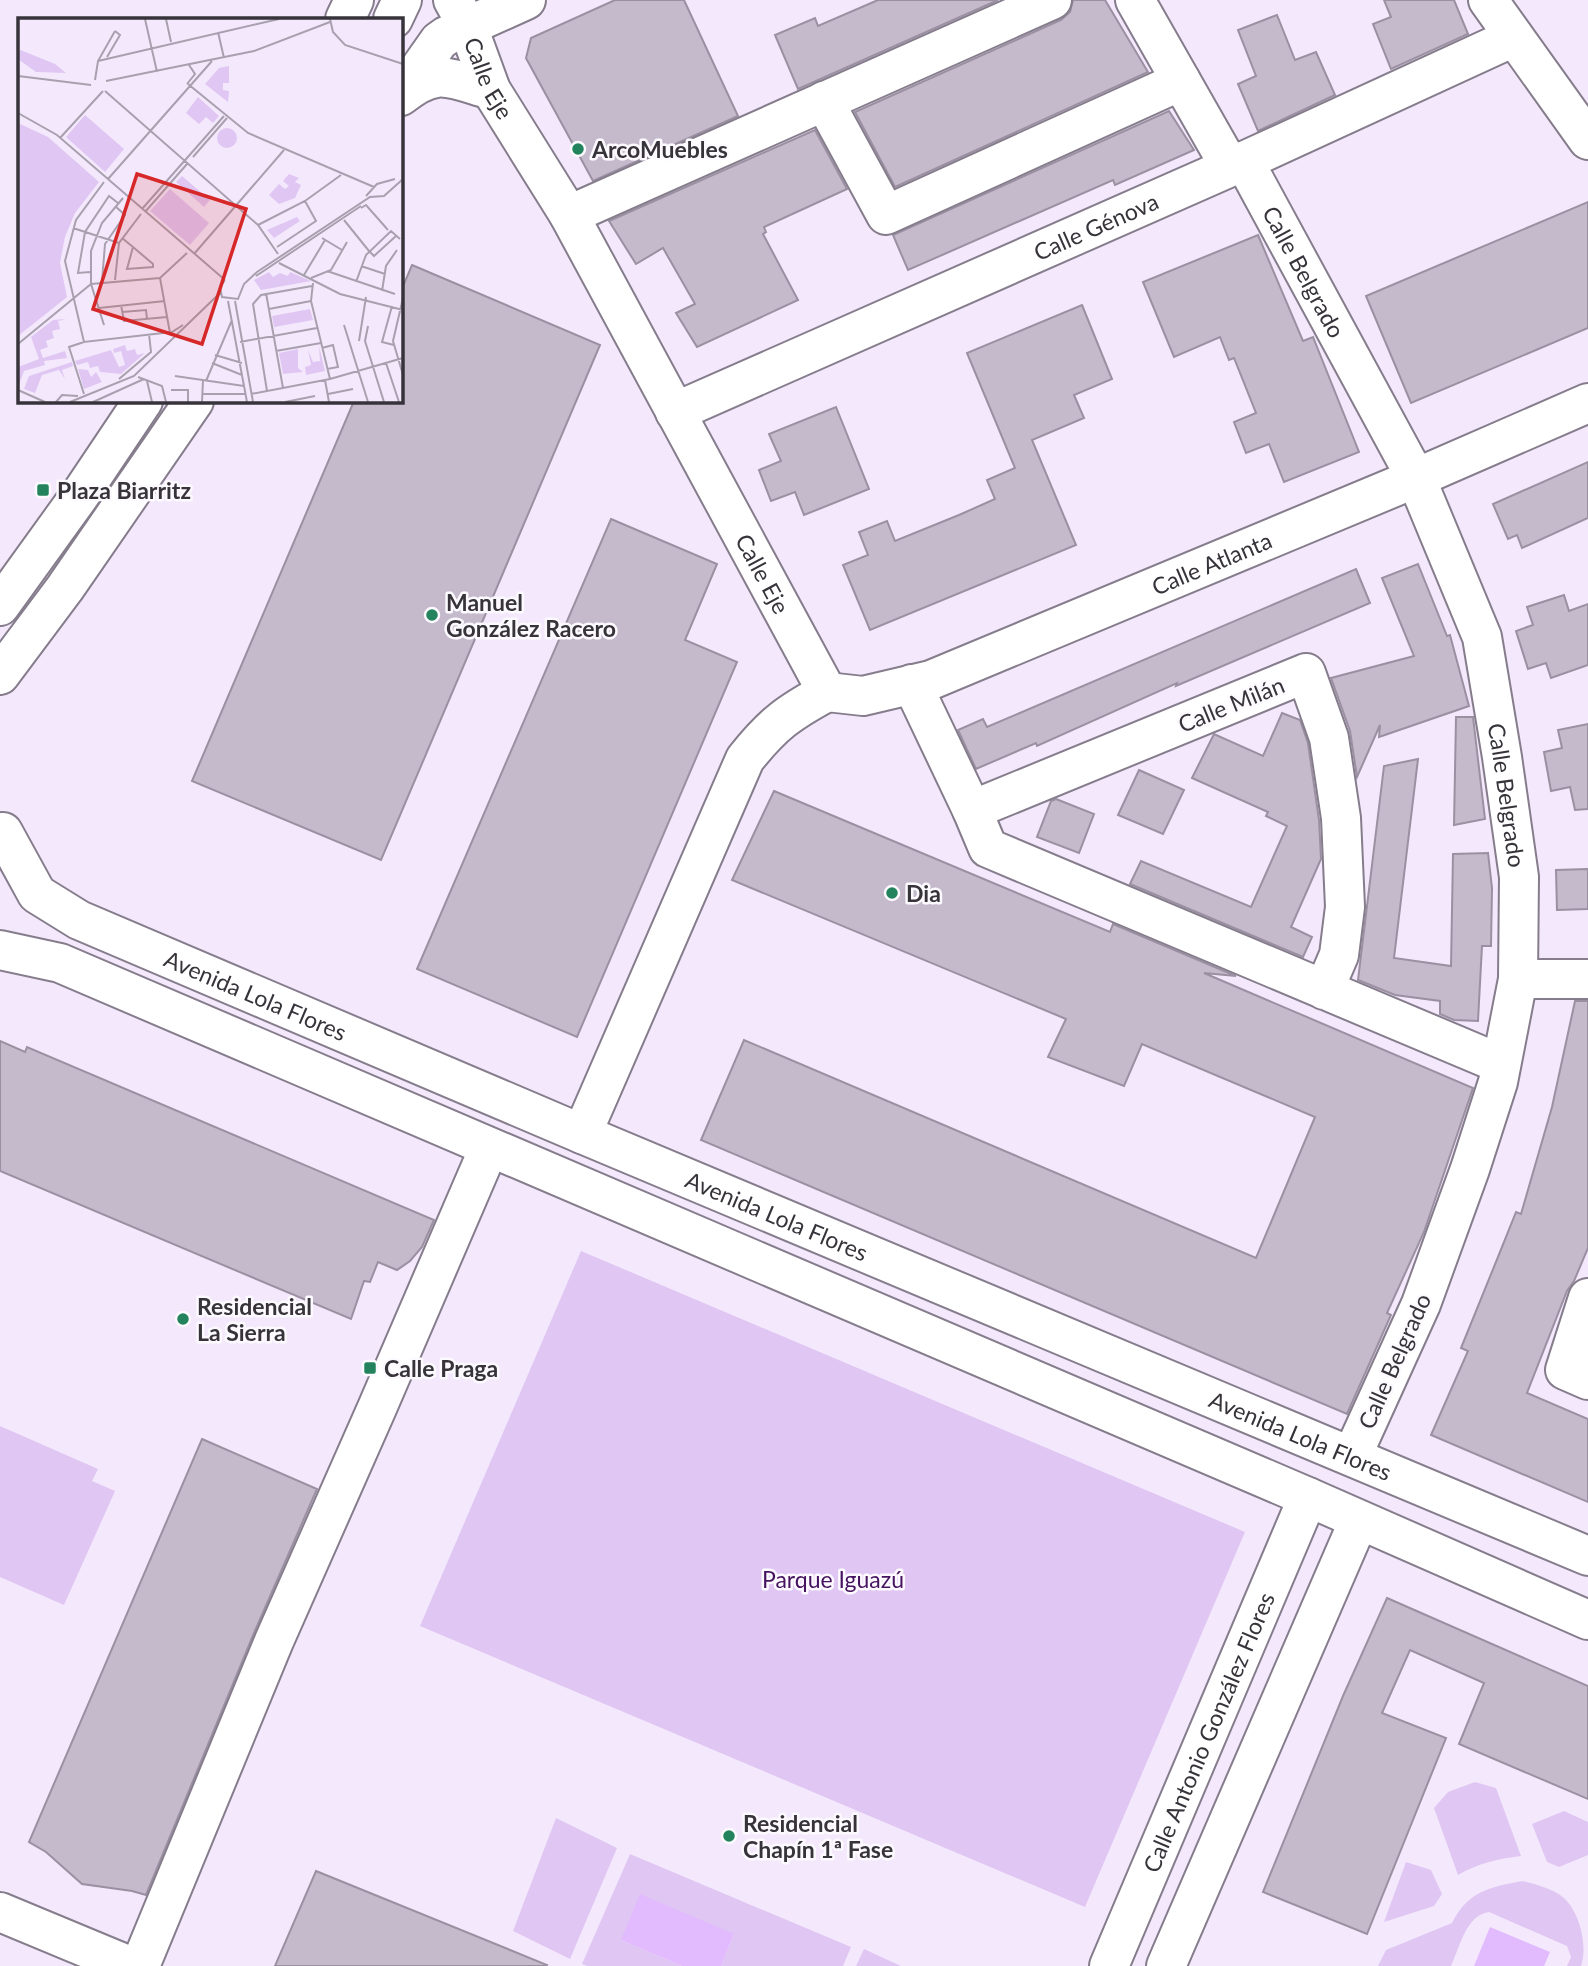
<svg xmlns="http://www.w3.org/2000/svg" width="1588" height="1966" font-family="Lato,sans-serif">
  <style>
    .green { fill: #e0c6f3 }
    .water { fill: #e2bafe }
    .building { fill: #c4bacc; stroke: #9a90a1; stroke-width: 2 }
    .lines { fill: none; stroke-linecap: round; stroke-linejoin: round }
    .minor-casing { stroke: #857c8c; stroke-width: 42 }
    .major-casing { stroke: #857c8c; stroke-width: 42 }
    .minor { stroke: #fff; stroke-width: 38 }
    .major { stroke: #fff; stroke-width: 38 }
    .poi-dot { fill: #23835c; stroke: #fcfafe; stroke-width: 2.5 }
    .labels { text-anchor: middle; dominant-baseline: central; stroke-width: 5; stroke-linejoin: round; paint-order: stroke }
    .street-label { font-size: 23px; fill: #37333a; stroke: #fcfafe }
    .poi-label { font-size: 23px; font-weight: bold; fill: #37333a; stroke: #fcfafe; text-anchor: start }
    .park-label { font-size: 23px; fill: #461361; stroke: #fcfafe }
    .inset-road { fill: none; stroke: #a8a0ae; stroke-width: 2 }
    .view { fill: #d62828; fill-opacity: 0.15; stroke: #d62828; stroke-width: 3.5 }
    .inset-edge { fill: none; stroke: #37333a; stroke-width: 3.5 }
  </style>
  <rect width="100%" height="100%" fill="#f4e9fc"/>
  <g class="green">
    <path d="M581,1251l664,281 -160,375 -665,-281z"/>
    <path d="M0,1426l98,43 -6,12 23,10 -51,114 -64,-28z"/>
    <path d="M1475,1782l21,6 25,68c-24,3 -42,7 -63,19l-24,-67 14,-16z"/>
    <path d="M1564,1811l24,11v33l-29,12 -12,-5 -15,-38z"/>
    <path d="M556,1818l61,30 -47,111 -57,-28z"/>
    <path d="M630,1854l221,93 -8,19h-122l13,-32 -113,6 61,26h-95l-5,-2z"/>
    <path d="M1406,1862l25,8 11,24 -8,12 -50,16z"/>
    <path d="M1523,1881c14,4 29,7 41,17 16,15 24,48 17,68h-14l4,-9 -4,-11 -78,-34c-23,3 -29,35 -38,54h-73l8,-16 66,-27c16,-32 38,-36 71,-42z"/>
    <path d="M864,1949l37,17h-45z"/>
  </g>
  <g class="water">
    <path d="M640,1894l94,40 -13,32h-39l-61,-26z"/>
    <path d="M1490,1927l60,25 -6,14h-70z"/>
  </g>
  <g class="building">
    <path d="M615,0h69l54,116 -145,65 -67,-123 5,-20z"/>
    <path d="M878,0h120l-200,89 -23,-54 40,-17 3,8z"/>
    <path d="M1073,0h32l43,72 -253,115 -40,-75 206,-92 9,-8z"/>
    <path d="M1384,0h70l14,34 -77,35 -18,-45 18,-7z"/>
    <path d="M1277,15l18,45 21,-8 19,43 -77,36 -20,-47 18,-8 -18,-46z"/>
    <path d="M1169,111l25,39 -79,35 -2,-5 -205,90 -15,-35z"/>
    <path d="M815,130l32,59 -83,38 2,5 -3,2 35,66 -101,47 -21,-34 19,-9 -32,-56 -27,16 -27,-43z"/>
    <path d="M1588,202v126l-177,75 -45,-107z"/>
    <path d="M1258,235l45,106 10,-4 46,115 -75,30 -15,-38 -23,9 -12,-31 22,-9 -22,-55 -5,2 -9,-23 -46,20 -31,-75z"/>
    <path d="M412,265l188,80 -219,515 -189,-79 162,-380h47v-110z"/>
    <path d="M1082,305l30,74 -38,16 10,23 -52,22 44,105 -206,85 -27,-65 25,-10 -9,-23 28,-11 8,20 64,-26 36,-16 -8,-19 28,-12 -48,-115z"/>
    <path d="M836,407l33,82 -65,26 -9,-23 -24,9 -12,-31 22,-9 -12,-27z"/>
    <path d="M1588,462v56l-66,30 -5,-13 -9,4 -15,-35z"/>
    <path d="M611,519l106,45 -32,76 52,22 -160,375 -160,-68z"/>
    <path d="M1418,564l29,72 3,-1 19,71 -90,31 1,-12 -23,52 -7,-46 -19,-53 83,-22 -32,-78z"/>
    <path d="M1356,569l14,34 -194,83 1,-3 -140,63 -1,-3 -60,26 -18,-39 25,-11 4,8z"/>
    <path d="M1564,595l5,16 19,-7v61l-37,13 -5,-15 -18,6 -12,-38 17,-6 -6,-18z"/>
    <path d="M1282,713l18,7 8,23 11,77 2,39 -30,68 21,10 -9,20 -173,-73 11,-23 110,46 36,-81 -21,-10 2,-4 -76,-34 22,-44 49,22z"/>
    <path d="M1456,717h17l12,102 -31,6z"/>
    <path d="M1588,724v85l-13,1 -5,-23 -19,4 -7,-39 18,-4 -4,-18z"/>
    <path d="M1418,759l-24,199 57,8 2,-112 35,-1 4,35 -1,58h-9l-4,75 -24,-1 -14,-6v-13l-45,-6 -37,-15 26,-214z"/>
    <path d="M1139,770l45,20 -21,44 -45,-19z"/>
    <path d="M774,791l336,141 3,-8 123,52 -32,-3 269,115 -49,144 -37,81 4,2 -44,99 -646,-274 43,-100 512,218 59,-141 -173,-73 -18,42 -76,-29 18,-38 -334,-139z"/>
    <path d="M1056,799l38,15 -15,39 -42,-16 14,-36z"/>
    <path d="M1588,869v40l-31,1 -1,-40z"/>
    <path d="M1575,1001h13v247l-14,33 -7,10 -40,102 61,26v83l-157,-67 37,-84 -7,-3 39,-96 16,-40 5,2 31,-107z"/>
    <path d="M0,1041l25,11 2,-5 407,173 -12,27 -12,14 -13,9 -19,-8 -8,20 -6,-1 -13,38 -351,-148z"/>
    <path d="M202,1439l115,50 -63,144 -108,262 -14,-4 -50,-7 -36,-32 -17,-10z"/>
    <path d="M1387,1598l201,88v113l-129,-55 25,-61 -74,-33 -28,63 64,25 -79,196 -104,-42 80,-196z"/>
    <path d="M316,1871l231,94 -1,1h-271z"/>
  </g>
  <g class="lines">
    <defs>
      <g id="minor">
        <path id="s1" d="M453,0l15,27 23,63 78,125 258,477"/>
        <path d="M1135,0l95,167"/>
        <path d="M1488,0l100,140"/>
        <path d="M401,95l38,-54 7,-5 80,-36"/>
        <path d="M401,96c36,-29 48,-18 90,-6"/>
        <path d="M824,101l62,114 295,-134"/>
        <path id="s2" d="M1244,161l172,317 66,159 20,120 17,120 -1,102 -20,103 -28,87 -49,135 -69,152"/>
        <path d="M569,215l483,-215"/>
        <path id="s3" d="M675,412l569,-251 270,-124"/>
        <path d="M912,684l60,126"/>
        <path id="s4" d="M827,692l36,4 68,-16 485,-202 172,-75"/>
        <path d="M1518,979h70"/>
        <path d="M1324,990l15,-35 6,-48 -4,-89 -12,-80 -23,-65 -334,137 16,38 513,216"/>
        <path d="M582,1134l163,-375c28,-35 43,-46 82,-67"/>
        <path d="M1588,1298l-23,72 23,10"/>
        <path d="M0,1912l130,54"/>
        <path d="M140,1966l134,-325 103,-233 112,-260"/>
        <path id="s5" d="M1109,1966l199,-469"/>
        <path d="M1166,1966l193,-446"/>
      </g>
      <g id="major">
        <path d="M345,19l9,-19"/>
        <path d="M393,19l9,-19"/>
        <path d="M0,606l80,-111 63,-94"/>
        <path d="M0,675l65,-87 129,-187"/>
        <path id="s6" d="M3,832l34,62 42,26 503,214 1006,422"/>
        <path d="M0,950l60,13 1248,534 280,123"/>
      </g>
    </defs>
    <use href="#minor" class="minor-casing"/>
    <use href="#major" class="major-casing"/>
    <use href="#minor" class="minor"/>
    <use href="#major" class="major"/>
  </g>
  <g class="poi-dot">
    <circle cx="578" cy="149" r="7"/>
    <rect x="36" y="483" width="14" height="14" rx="3.5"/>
    <circle cx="432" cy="615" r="7"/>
    <circle cx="892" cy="893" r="7"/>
    <circle cx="183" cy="1319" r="7"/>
    <rect x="363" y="1361" width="14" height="14" rx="3.5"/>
    <circle cx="729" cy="1836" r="7"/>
  </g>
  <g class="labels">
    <g class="street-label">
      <text stroke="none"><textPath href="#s1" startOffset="86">Calle Eje</textPath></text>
      <text stroke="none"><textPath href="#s3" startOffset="460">Calle Génova</textPath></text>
      <text stroke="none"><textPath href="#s2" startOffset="126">Calle Belgrado</textPath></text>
      <text stroke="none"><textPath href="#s4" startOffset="410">Calle Atlanta</textPath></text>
      <text stroke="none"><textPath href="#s1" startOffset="653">Calle Eje</textPath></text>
      <text transform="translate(1231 704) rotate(-22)">Calle Milán</text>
      <text stroke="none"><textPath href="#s2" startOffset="693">Calle Belgrado</textPath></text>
      <text stroke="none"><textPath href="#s6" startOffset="312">Avenida Lola Flores</textPath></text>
      <text stroke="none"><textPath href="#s6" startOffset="878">Avenida Lola Flores</textPath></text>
      <text transform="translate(1394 1361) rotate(-66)">Calle Belgrado</text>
      <text stroke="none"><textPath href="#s6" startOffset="1446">Avenida Lola Flores</textPath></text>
      <text stroke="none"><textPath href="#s5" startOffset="254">Calle Antonio González Flores</textPath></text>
    </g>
    <g class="poi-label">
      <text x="592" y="149">ArcoMuebles</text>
      <text x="57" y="490">Plaza Biarritz</text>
      <text x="446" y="602">Manuel<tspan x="446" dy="26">González Racero</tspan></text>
      <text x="906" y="893">Dia</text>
      <text x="197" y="1306">Residencial<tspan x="197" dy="26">La Sierra</tspan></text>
      <text x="384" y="1368">Calle Praga</text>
      <text x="743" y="1823">Residencial<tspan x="743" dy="26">Chapín 1ª Fase</tspan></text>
    </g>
    <g class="park-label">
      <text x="833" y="1579">Parque Iguazú</text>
    </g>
  </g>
  <g transform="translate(18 18)">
    <rect width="385" height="385" fill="#f4e9fc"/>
    <path d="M0,31l37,15 11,9 -30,-1 -18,-13zM211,48v17h-6v7l6,1 -1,11 -23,-18 14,-16zM180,79l21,19 -6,7 -7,-6 -7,7 -13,-11zM67,97l39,34 -19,23 -39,-35zM0,105l30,14 51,45 -24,31 -10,24 -5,26 7,34 -49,39zM199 120a10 10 0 1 1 20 0a10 10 0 1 1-20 0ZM271,156l10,4 -4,4 6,3 -6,13 -16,6 -10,-9 10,-11 6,5 4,-3 -6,-5zM164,158l28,24 -6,7 -28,-25zM152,171l39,34 -19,22 -40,-34zM279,199l3,4 -26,17 -7,-8zM251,254l4,5 7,-4 8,3 2,-4 21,9 -50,9 -7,-10zM292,291l3,11 -39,7 -2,-11zM48,301l-8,2 2,8 -8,2 2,7 -8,3 2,6 -8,3 3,8 22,-7 2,7 -23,3 1,4 -21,6 -6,16v-20l21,-8 -8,-22 22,-17zM107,327l2,6 8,-2 2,6 8,-2 -24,21 -21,-2 -2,-6 -8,2 -2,-6 -11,3 -2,-4 36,-11 8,17 6,-2 -4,-14 -7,2 -1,-4zM301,328l6,25 -19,4 -1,-8 6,-2 -3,-15 5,12 7,-1zM280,331v19l5,4 -20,2 -4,-21zM54,344l1,4 -11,4 3,9 -6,-9 -17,5 -7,18 -11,-4 5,-13zM60,351l10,1 3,7 5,-5 6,10 -18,7z" fill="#e0c6f3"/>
    <path class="inset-road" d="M127,1l12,53M148,1l5,23M312,1l3,13 12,13 58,19M200,14l6,26M89,39l13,-22 -5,-4M80,43l181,-42M0,58l73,9M77,62l3,-19 17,-30M88,63l148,-30 76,-29M169,66l8,-10 -6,-9M170,66l60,49 126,54M87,73l153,134 20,29M0,95l39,22 168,145M42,120l43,-47M175,139l34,-39M90,161l104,-118M86,164l-28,38 -11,41 19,81 88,-10 11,-7M348,178l11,-12 18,-5M343,190l5,-3 22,25M124,191l82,-93M127,194l42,-48M326,202l25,31M240,207l47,-24 36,-26M55,210l46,15M104,220l11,9 20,17v3l-26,2 6,-22M304,220l20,12M259,229l39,-26 -11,-20M351,233l5,5 22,-20M176,236l90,-104M261,245l61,31 63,16M343,248l24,8M309,253l68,23M72,254l-12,1 7,-41 24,-36 9,7M286,257l21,-35M238,258l105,-70M142,260l10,55M142,260l27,-25M293,260l20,-8 16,-28M97,262l4,-37 22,-29M207,262l-5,7 2,10 16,2 6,-15 13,-12 113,-75 14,-1 19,-17M84,263l3,-37 20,-29 -10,-9M338,264l10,-27 25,-24 9,8M295,265l-2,18 19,78M364,273l4,-25 11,-16M248,275l17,95M385,280l-10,43 10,34M210,283l19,101M217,283l18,101M103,287l3,16 43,-4M374,288l-10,36 12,3M81,290l66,-7M251,291l42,-8M104,294l24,-2 1,9M86,307l-13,-41v-33l11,-28 21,-25M326,307l24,77M350,308l-3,15 19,61M341,323l7,-44M222,324l77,-14M0,326l73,-60 69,-6M304,330l11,-3 5,22 -11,2M258,333l45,-8M197,337l27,8M194,345l30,12M368,345l13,39M157,358l69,10M120,359l24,9 4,16M101,361l32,-27 -2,-18M307,362l4,22M129,363l5,21M188,363l26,-61M0,372l27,12M153,372h17v12M249,373l-14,-87 8,-9 51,-9M66,376l-15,-47 15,-5M184,376h43M233,376l79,-15 73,-21M310,376l25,-5M38,384l6,-7 16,1M52,384l64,-26 86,-83M75,384l51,-23M184,384l1,-22M267,384l30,-6"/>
    <path class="view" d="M119,156l109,35 -44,135 -109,-35z"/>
    <rect width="385" height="385" class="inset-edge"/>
  </g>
</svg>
